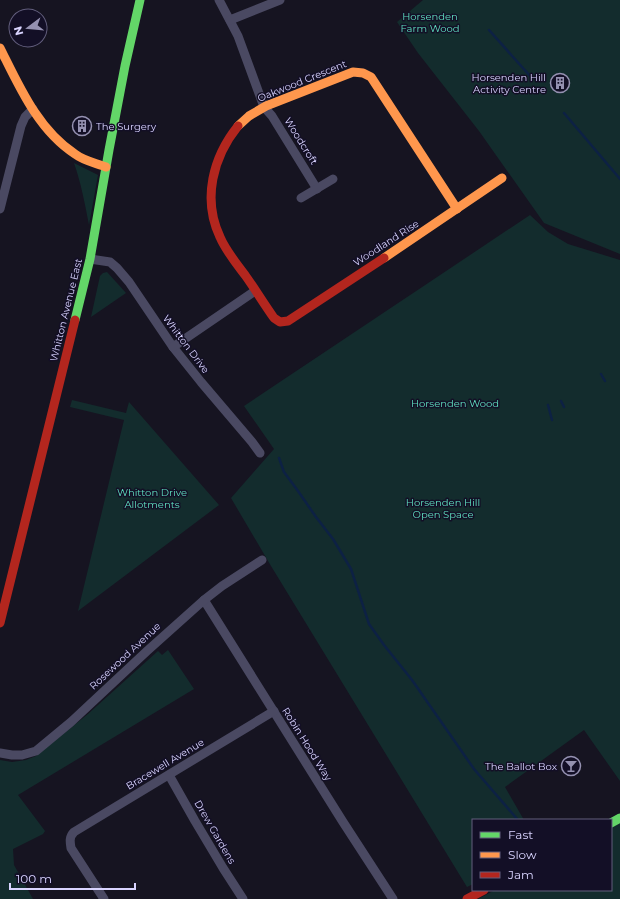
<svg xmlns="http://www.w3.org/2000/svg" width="620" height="899" font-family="Montserrat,sans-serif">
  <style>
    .green { fill: #132c2d }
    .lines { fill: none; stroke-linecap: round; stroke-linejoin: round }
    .stream { stroke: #0d2144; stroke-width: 2.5 }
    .street { stroke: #4a4962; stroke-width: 9 }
    .fast { stroke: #63d668; stroke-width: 9 }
    .slow { stroke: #ff974d; stroke-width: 9 }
    .jam { stroke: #b3261e; stroke-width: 9 }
    .labels { text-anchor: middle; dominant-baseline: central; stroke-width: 3; stroke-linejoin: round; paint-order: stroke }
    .park-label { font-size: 10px; fill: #5fe0c0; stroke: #130f26 }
    .poi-label { font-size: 10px; fill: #d9d4ff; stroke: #130f26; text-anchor: end }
    .street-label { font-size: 10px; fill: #d9d4ff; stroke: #130f26 }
  </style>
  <rect width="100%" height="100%" fill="#161421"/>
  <g class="green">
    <path d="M423,0h197v254l-76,-31 -65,-92 -61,-78 -21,-31z"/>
    <path d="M74,163l24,12 -9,50c-4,-21 -8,-42 -15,-62z"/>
    <path d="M530,215l18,17 20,12 52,16v521l-36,-51 -79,57 19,33h-51v64l-6,3 -196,-321 -40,-68 43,-49 -30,-43z"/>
    <path d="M107,272l19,21 -35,24 9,-41 3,-3z"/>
    <path d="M72,400l54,13 3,-11 90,103 -141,106 46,-191 -54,-13z"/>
    <path d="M168,650l26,39 -176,106 27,36 -2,3 -30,15 1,16 19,34h-33v-139l12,2 14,-2 10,-4 52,-42 70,-63 4,4z"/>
    <path d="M620,823v76h-142l17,-9h116v-62z"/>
  </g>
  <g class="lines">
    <g class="stream">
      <path d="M489,30l42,47"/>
      <path d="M564,113l56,66"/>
      <path d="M601,374l4,7"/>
      <path d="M561,401l3,6"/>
      <path d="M548,405l4,15"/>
      <path d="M279,458l5,14 14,19 18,26 17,22 18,30 18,55 15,21 28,35 62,89 44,51"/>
    </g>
    <g class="street">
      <path d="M219,0l19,36 26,71 8,9 45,73"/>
      <path d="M230,20l50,-20"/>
      <path d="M301,198l32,-19"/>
      <path d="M0,209l21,-83 4,-9 8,-8"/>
      <path d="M90,259l20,3 7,6 12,14 44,65 28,35 51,60 8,11"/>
      <path d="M173,347l82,-56"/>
      <path d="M204,600l139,222 50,77"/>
      <path d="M0,753l12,2h10l14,-4 35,-29 76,-71 57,-51 18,-14 40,-26"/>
      <path d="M169,775l26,46 28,47 20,31"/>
      <path d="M104,899l-33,-51c-1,-6 -2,-11 3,-16l200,-121"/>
    </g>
    <g class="fast">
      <path d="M75,320l15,-61 19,-109 16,-84 15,-66"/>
      <path d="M611,823l9,-5"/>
    </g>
    <g class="slow">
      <path d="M0,48c19,38 38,82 75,106 9,7 21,9 31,13"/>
      <path d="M238,126l11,-10 17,-10 87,-34 10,1 8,4 86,132"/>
      <path d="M384,258l118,-80"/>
    </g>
    <g class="jam">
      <path d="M238,126c-25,31 -36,73 -18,111 6,14 16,26 25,38 10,14 19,29 29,43l6,4 8,-1 96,-63"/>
      <path d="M0,623l75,-303"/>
      <path d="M467,899l17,-9"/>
    </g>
  </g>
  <defs>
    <symbol id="building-ring" viewBox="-11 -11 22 22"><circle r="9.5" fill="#130f26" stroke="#9591b1" stroke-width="1.5"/><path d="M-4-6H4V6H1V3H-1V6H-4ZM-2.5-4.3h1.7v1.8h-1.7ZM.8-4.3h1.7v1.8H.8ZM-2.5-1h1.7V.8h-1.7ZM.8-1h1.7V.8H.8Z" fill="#9591b1"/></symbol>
    <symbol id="bar-ring" viewBox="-11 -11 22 22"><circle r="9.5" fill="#130f26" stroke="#9591b1" stroke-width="1.5"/><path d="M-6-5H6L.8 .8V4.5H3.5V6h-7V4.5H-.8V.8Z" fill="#9591b1"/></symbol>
  </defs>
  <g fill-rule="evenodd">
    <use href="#building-ring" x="549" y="72" width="22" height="22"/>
    <use href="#building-ring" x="71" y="115" width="22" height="22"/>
    <use href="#bar-ring" x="560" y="755" width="22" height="22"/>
  </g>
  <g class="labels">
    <g class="park-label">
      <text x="430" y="16">Horsenden<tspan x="430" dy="12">Farm Wood</tspan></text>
      <text x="455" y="403">Horsenden Wood</text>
      <text x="152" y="492">Whitton Drive<tspan x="152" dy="12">Allotments</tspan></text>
      <text x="443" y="502">Horsenden Hill<tspan x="443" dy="12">Open Space</tspan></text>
    </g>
    <g class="poi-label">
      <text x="546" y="77">Horsenden Hill<tspan x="546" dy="12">Activity Centre</tspan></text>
      <text x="96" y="126" text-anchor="start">The Surgery</text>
      <text x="557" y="766">The Ballot Box</text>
    </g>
    <g class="street-label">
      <text transform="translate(302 81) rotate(-22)">Oakwood Crescent</text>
      <text transform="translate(301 141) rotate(58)">Woodcroft</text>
      <text transform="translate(386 243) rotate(-33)">Woodland Rise</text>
      <text transform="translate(66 310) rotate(-76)">Whitton Avenue East</text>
      <text transform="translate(186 344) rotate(53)">Whitton Drive</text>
      <text transform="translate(125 656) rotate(-43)">Rosewood Avenue</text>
      <text transform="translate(307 744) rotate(58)">Robin Hood Way</text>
      <text transform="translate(165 764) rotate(-31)">Bracewell Avenue</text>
      <text transform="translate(215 832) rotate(60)">Drew Gardens</text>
    </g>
  </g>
  <rect x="472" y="819" width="140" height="72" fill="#130f26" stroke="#625e7d"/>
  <rect x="480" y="832" width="20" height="6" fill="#63d668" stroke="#625e7d"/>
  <text x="508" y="839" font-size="12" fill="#d9d4ff">Fast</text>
  <rect x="480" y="852" width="20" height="6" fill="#ff974d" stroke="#625e7d"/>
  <text x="508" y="859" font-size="12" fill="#d9d4ff">Slow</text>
  <rect x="480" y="872" width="20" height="6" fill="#b3261e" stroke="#625e7d"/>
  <text x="508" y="879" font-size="12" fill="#d9d4ff">Jam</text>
  <g transform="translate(28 28) rotate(254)"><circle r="19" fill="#130f26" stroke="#625e7d"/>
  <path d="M0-3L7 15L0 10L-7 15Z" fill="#9591b1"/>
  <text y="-6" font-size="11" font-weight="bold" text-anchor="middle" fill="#d9d4ff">N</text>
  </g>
  <path d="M10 883v6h125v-6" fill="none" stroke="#d9d4ff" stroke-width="2"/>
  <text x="16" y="883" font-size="12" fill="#d9d4ff" stroke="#130f26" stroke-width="3" paint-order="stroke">100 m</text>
</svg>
